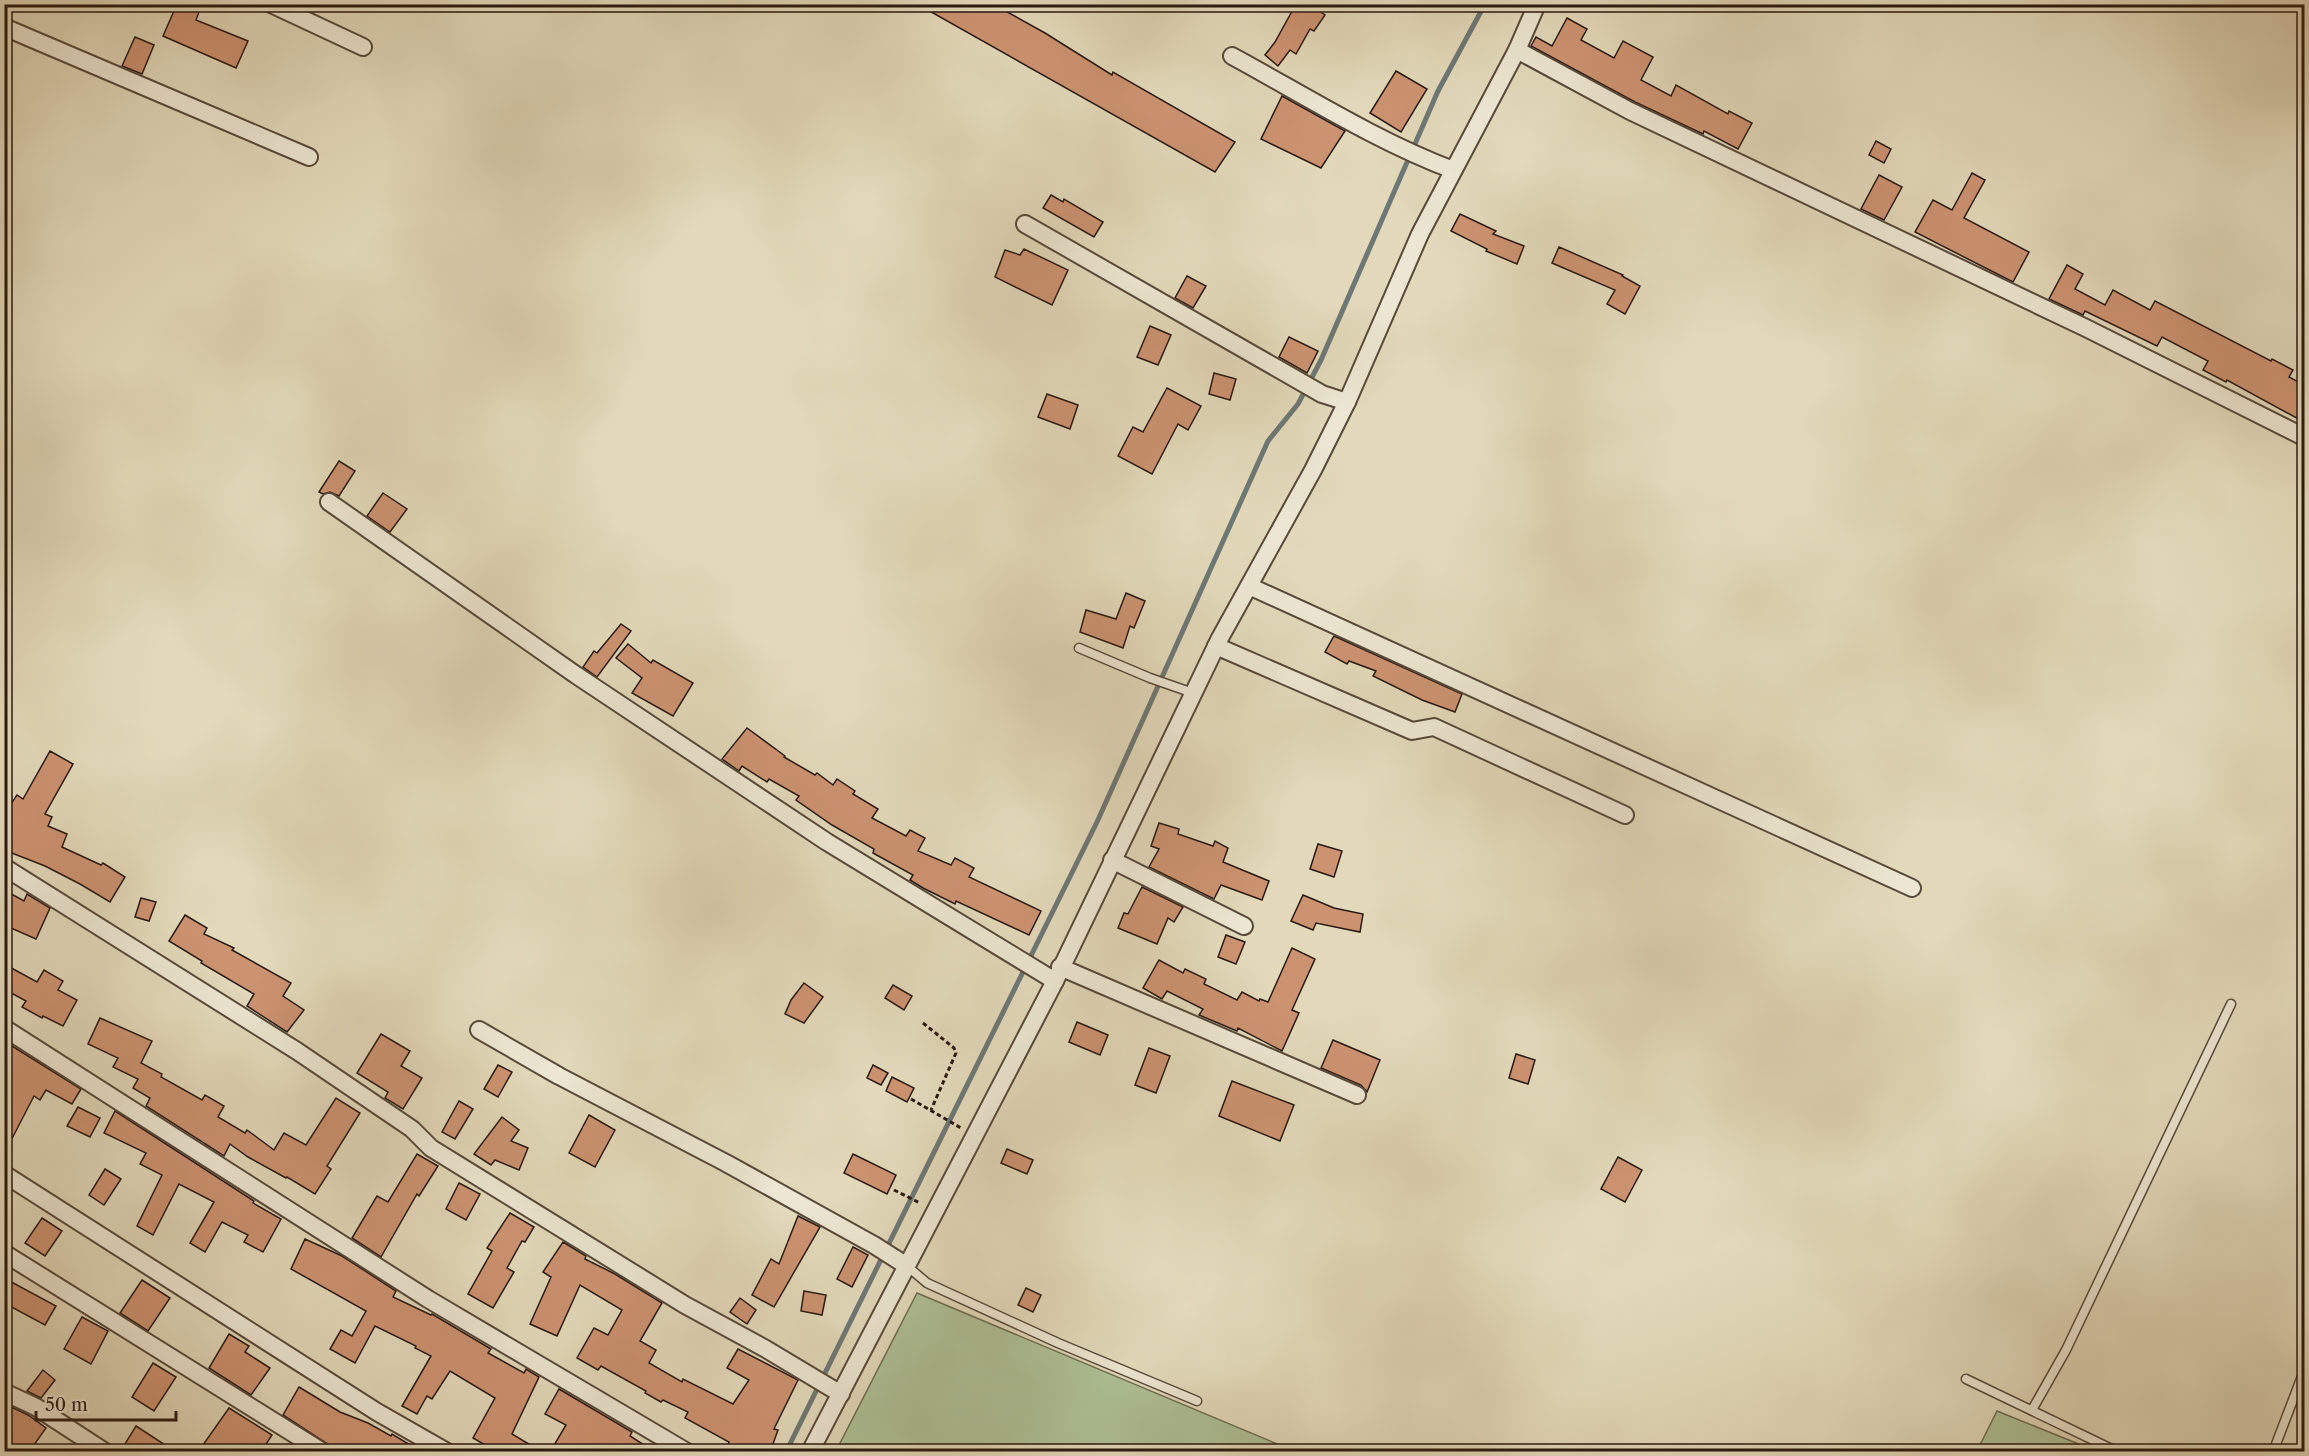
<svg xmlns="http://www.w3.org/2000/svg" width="2309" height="1456" font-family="'Libre Caslon Text',serif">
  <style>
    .green { fill: #adc095; stroke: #6c6c52; stroke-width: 1.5 }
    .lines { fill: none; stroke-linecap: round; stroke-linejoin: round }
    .stream { stroke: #6d7876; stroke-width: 5 }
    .building { fill: #cc9371; stroke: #2a1910; stroke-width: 1.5 }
    .lane-casing { stroke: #58493a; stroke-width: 11 }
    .street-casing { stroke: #58493a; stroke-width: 20 }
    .path { stroke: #2a1910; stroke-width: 3; stroke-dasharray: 4.5 3; stroke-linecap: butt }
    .lane { stroke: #ece6d2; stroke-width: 8 }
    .street { stroke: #ece6d2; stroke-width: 16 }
  </style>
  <rect width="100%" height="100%" fill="#e2d9ba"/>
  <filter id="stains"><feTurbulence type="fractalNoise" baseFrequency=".00333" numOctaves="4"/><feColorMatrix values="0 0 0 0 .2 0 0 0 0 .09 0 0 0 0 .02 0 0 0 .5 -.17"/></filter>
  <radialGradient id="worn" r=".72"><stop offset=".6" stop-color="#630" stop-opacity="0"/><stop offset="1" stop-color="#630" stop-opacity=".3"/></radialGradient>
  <g class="green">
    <path d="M917,1293l377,158h-458z"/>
    <path d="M1997,1411l99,40h-119z"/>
  </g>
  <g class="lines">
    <path class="stream" d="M786,1452l311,-630 171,-381 30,-37 23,-44 117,-269 47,-87"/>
  </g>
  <g class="building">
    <path d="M177,4h25l-6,16 52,21 -12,27 -73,-32z"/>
    <path d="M917,4h76l52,29 67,42 1,-3 122,70 -20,30z"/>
    <path d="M1296,4h13l16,11 -11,16 -4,-2 -14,25 -6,-4 -12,16 -13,-11 10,-13z"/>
    <path d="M1567,18l20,11 -6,11 33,18 9,-17 30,16 -12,23 30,16 5,-11 52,29 1,-3 23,12 -14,26 -34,-18 -1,3 -68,-32 -104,-56 5,-9 16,9z"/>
    <path d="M135,37l19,8 -12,29 -20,-8z"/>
    <path d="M1396,71l31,18 -26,43 -31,-19z"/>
    <path d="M1282,96l63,35 -24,37 -60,-29z"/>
    <path d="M1876,141l15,8 -7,14 -15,-8z"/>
    <path d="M1972,173l13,7 -21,38 65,34 -16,30 -98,-50 18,-32 19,10z"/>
    <path d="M1879,175l23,12 -18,33 -23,-11z"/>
    <path d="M1051,195l12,7 1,-3 39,23 -9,15 -51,-29z"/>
    <path d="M1460,214l36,17 -3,3 31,12 -7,18 -31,-13 1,-2 -36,-18z"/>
    <path d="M1559,247l64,28 -1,1 18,10 -15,28 -18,-10 8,-14 -63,-27z"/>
    <path d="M1024,249l44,21 -16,35 -57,-28 10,-27 15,5z"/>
    <path d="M2067,265l16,9 -8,15 30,16 8,-15 37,20 5,-9 116,60 1,-2 21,11 -4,7 15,8v37l-77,-42 -1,2 -23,-12 5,-9 -46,-24 -5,9 -72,-35 -2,4 -34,-16z"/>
    <path d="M1187,276l19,10 -13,22 -18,-10z"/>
    <path d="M1150,326l21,9 -13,30 -21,-8z"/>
    <path d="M1289,337l29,14 -11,22 -28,-16z"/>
    <path d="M1214,373l22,6 -6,21 -21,-6z"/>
    <path d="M1167,388l34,18 -13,24 -10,-6 -26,50 -34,-18 15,-29 10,5z"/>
    <path d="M1047,394l31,11 -8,24 -32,-12z"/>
    <path d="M339,461l16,10 -16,25 -9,-4 -7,2 -4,-2z"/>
    <path d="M383,493l24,16 -17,23 -23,-16z"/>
    <path d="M1126,593l19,8 -11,27 -4,-2 -7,22 -43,-16 6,-22 30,9z"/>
    <path d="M621,624l10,7 -34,46 -14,-10 11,-16 3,2z"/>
    <path d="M1334,636l128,58 -7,18 -33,-12 -49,-24 3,-5 -27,-10 -2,3 -22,-12z"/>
    <path d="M628,644l23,19 2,-3 40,23 -20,33 -41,-23 10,-15 -26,-20z"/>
    <path d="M747,728l38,28 -1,1 31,18 2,-2 16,12 4,-6 18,12 -2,3 25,15 -6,9 34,18 4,-6 15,8 -7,13 33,14 4,-7 19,10 -5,9 72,34 -12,24 -73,-34 -1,3 -32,-16 -13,-8 3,-5 -40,-22 1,-4 -42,-24 -36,-25 3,-4 -30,-17 -2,3 -25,-16 -3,5 -17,-12z"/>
    <path d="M50,751l23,13 -28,50 7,3 -4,9 19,8 -5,13 39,18 2,-2 22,14 -15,25 -30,-18 -35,-18 -41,-16v-36l13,-19 6,4z"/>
    <path d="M1159,823l20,6 -1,5 35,12 2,-5 13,7 -5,14 46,19 -7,19 -41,-15 -7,14 -65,-32 10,-18 -8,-3z"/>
    <path d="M1318,844l24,7 -8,26 -24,-8z"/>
    <path d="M1142,887l41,20 -9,15 -6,-4 -11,26 -39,-16 6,-15 4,1z"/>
    <path d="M4,890l20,11 3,-7 23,14 -14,31 -32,-14z"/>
    <path d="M1303,895l31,13 29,6 -3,18 -44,-9 -3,7 -22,-9z"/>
    <path d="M141,898l15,4 -7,19 -14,-4z"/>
    <path d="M185,915l22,13 -3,6 30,14 -2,2 59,33 -8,13 21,14 -17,22 -40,-26 7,-12 -53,-31 1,-2 -33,-20z"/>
    <path d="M1226,935l19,7 -9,22 -18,-7z"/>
    <path d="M1292,948l23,11 -23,51 7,3 -17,38 -44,-23 -1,3 -38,-16 4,-6 -36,-18 -5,8 -19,-11 16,-28 24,13 2,-4 21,10 -2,5 33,16 5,-8 17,9 1,-2 8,3z"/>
    <path d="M4,964l33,18 7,-12 19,11 -5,9 19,10 -14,26 -20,-10 -1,2 -20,-11 4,-6 -22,-12z"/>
    <path d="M804,983l19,14 -19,26 -19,-9 6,-14z"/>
    <path d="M893,985l19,11 -8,14 -19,-12z"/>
    <path d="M100,1018l52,23 -11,22 21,11 -1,3 41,23 3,-5 19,11 -6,11 27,16 2,-3 27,20 10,-17 22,12 30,-47 24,15 -33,53 4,3 -16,25 -28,-17 -1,1 -38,-21 -18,-13 -6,12 -78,-50 4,-8 -17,-10 5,-9 -25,-12 5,-9 -30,-14z"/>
    <path d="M1077,1022l31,13 -8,20 -31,-13z"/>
    <path d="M381,1034l29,17 -9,15 21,12 -19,31 -18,-11 3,-6 -31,-19z"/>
    <path d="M1333,1040l47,20 -13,32 -6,-7 -40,-17z"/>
    <path d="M4,1041l77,48 -9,15 -26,-14 -6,10 -6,-4 -30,58z"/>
    <path d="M1149,1048l21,8 -14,37 -21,-8z"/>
    <path d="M1516,1054l19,6 -7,24 -19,-6z"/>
    <path d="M498,1065l14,7 -14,25 -14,-8z"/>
    <path d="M873,1065l15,8 -7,12 -14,-7z"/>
    <path d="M892,1077l22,11 -7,14 -21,-11z"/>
    <path d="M1232,1081l62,24 -14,36 -61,-25z"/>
    <path d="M459,1101l14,8 -18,30 -13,-7z"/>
    <path d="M78,1107l22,11 -10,19 -23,-11z"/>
    <path d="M115,1111l139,90 -1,2 28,16 -18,33 -19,-10 4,-7 -26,-13 -17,30 -15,-9 24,-41 -35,-18 -26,51 -16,-9 25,-51 -22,-11 6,-11 -42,-20z"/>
    <path d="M589,1115l26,15 -20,37 -26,-14z"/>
    <path d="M502,1117l17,13 -8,11 17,7 -9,22 -24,-10 -4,5 -17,-11z"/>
    <path d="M1007,1149l26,11 -6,14 -26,-11z"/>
    <path d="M417,1154l21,12 -19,30 -2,-2 -36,63 -29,-19 25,-42 11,6z"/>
    <path d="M853,1154l43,21 -9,19 -43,-21z"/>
    <path d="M1618,1157l24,13 -17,32 -24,-13z"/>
    <path d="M105,1169l16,10 -17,26 -15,-10z"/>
    <path d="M459,1183l21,11 -14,26 -20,-11z"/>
    <path d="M510,1213l24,14 -9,15 -3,-1 -15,27 7,4 -21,36 -25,-14 24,-43 -5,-3z"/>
    <path d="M798,1216l22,11 -46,80 -22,-12 19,-36 8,5z"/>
    <path d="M42,1218l20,13 -17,25 -20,-13z"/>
    <path d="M305,1239l37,17 54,35 -3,6 38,18 1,-1 59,35 -3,4 36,20 2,-4 13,8 -27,57 30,18h-45l-24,-14 22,-40 -45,-27 -18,28 -5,-3 -10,18 -15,-8 29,-50 -16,-8 1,-2 -41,-20 -20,37 -25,-14 11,-19 11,6 14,-25 -75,-42z"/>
    <path d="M563,1242l23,14 -1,3 30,15 47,29 -22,38 16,9 -7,13 33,19 1,-3 50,25 16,-24 -22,-12 11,-19 60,31 -24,49 4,1 -8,22h-35l-8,-5 2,-5 -44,-24 3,-6 -25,-12 -2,2 -16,-9 1,-2 -45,-25 -3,4 -21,-12 17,-30 14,7 14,-25 -42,-25 -23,51 -27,-12 21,-47 -8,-5z"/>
    <path d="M853,1247l15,8 -16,32 -15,-8z"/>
    <path d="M4,1278l52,28 -11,19 -41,-22z"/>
    <path d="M142,1280l28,18 -22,33 -28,-18z"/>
    <path d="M1026,1288l15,7 -8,17 -15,-7z"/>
    <path d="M804,1291l22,4 -4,20 -21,-4z"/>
    <path d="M740,1298l16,12 -9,14 -17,-12z"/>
    <path d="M82,1317l26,14 -17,33 -27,-15z"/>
    <path d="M229,1334l20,12 -4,6 25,16 -19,27 -42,-27z"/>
    <path d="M153,1363l23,14 -22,34 -22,-14z"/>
    <path d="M43,1370l12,10 -14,18 -14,-7z"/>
    <path d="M299,1387l41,25 28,11 23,13 1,-2 30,18h-80l-10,-5 -49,-32z"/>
    <path d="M559,1389l73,43 -2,4 25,16h-105l16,-27 -21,-11z"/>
    <path d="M7,1405l21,10 18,13 -17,24h-17l-8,-6v-38z"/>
    <path d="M229,1408l43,27 -11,17h-63z"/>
    <path d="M136,1426l40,26h-56z"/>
  </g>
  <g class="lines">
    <defs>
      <g id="lane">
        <path d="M1079,648l71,30 43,15"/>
        <path d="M907,1266l20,17 131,60 139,58"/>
        <path d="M1966,1379l152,73"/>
        <path d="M2032,1410l34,-60 165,-346"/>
        <path d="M2273,1452l31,-81"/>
      </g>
      <g id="street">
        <path d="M271,4l92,43"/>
        <path d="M4,27l305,130"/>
        <path d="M1517,50l113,61 456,217 218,109"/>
        <path d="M1232,56c72,39 144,85 221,114"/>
        <path d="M1025,224l297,170 25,8"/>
        <path d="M329,502l247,173 251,167 228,139"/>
        <path d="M1249,586l663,302"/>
        <path d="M1216,646l196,85 22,-4 191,88"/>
        <path d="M1112,860l132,66"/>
        <path d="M4,867l293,184 115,78 19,19 254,157 81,44 75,45"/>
        <path d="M1060,967l297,128"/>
        <path d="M4,1028l424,271 259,153"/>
        <path d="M479,1030l80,46 167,87 148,82 33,21"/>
        <path d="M4,1174l373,238 70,40"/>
        <path d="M4,1253l319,199"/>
        <path d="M4,1392l32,15 69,45"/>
        <path d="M810,1452l245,-471 165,-343 93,-168 34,-68 73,-168 97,-184 20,-46"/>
      </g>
    </defs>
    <use href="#lane" class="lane-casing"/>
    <use href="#street" class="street-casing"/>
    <g class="path">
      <path d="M923,1023l31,25 2,5 -25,57"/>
      <path d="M911,1099l50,29"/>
      <path d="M894,1190l26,13"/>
    </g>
    <use href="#lane" class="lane"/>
    <use href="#street" class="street"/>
  </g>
  <rect width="2309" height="1456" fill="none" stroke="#e2d9ba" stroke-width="24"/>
  <rect x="6" y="6" width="2297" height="1444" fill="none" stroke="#2a1910" stroke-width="3"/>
  <rect x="12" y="12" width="2285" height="1432" fill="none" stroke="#2a1910" stroke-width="1.5"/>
  <path d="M36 1411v9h140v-9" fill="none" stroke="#2a1910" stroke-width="3"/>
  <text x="45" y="1411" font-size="18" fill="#2a1910" stroke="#ece6d2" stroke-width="4.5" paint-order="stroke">50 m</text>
  <rect width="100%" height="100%" filter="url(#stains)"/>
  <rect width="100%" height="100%" fill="url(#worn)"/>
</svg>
